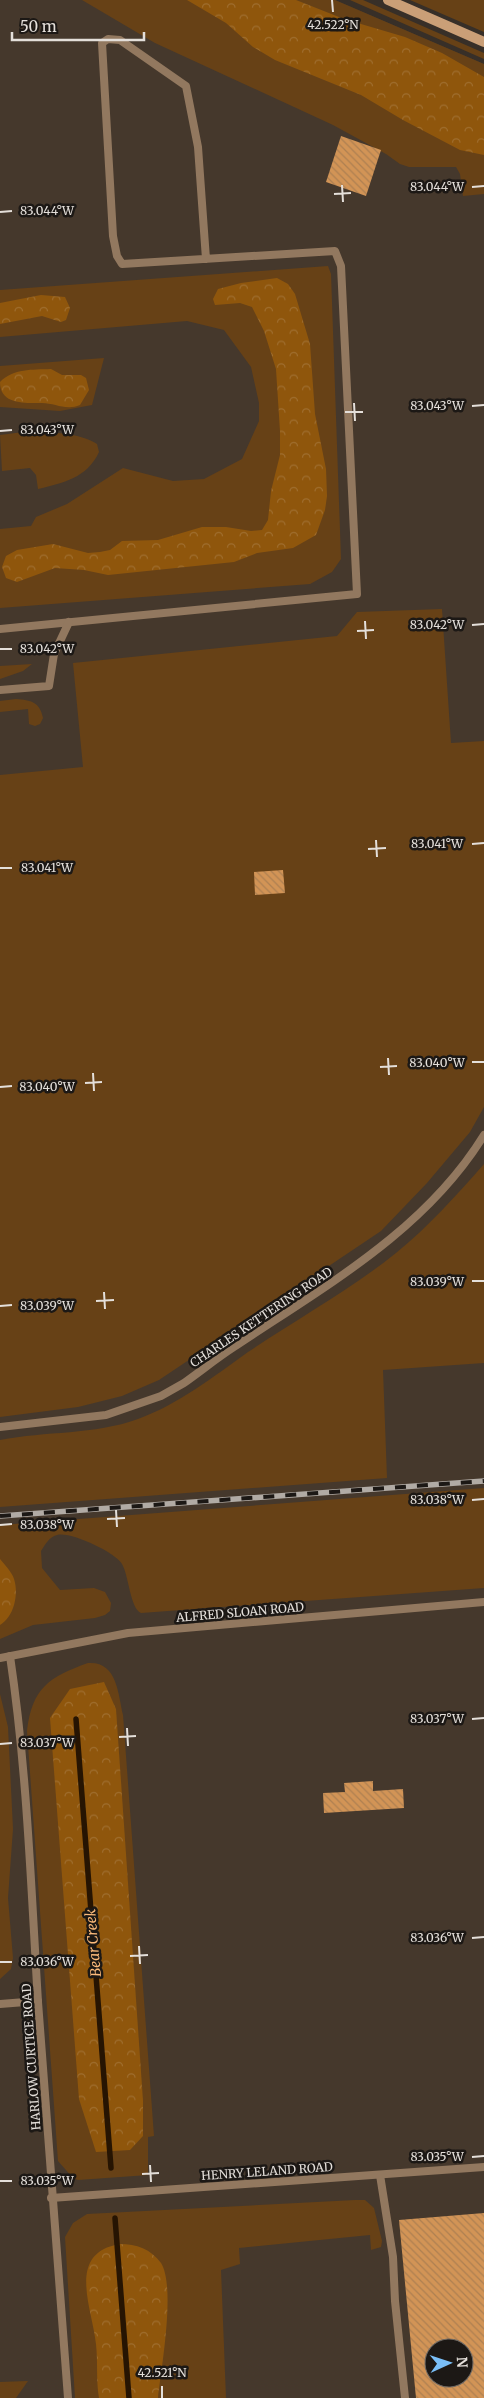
<svg xmlns="http://www.w3.org/2000/svg" width="484" height="2398" font-family="Merriweather,serif">
  <style>
    .built { fill: #45382c; fill-rule: evenodd }
    .grass { fill: #674116 }
    .forest { fill: url(#forest-crowns) }
    .lines { fill: none; stroke-linecap: round; stroke-linejoin: round }
    .stream { stroke: #261402; stroke-width: 5.5 }
    .building { fill: url(#building-back-hatch); fill-rule: evenodd }
    .service { stroke: #92785f; stroke-width: 8 }
    .secondary { stroke: #ca9f77; stroke-width: 10 }
    .rail-casing { stroke: #b1aba5; stroke-width: 5.5 }
    .rail { stroke: #1c1815; stroke-width: 4; stroke-dasharray: 11; stroke-linecap: butt }
    .ticks { fill: none; stroke: #e4dfda; stroke-width: 2 }
    .labels { text-anchor: middle; dominant-baseline: central; stroke-width: 5; stroke-linejoin: round; paint-order: stroke }
    .street-label { font-size: 12px; fill: #e4dfda; stroke: #1c1815 }
    .water-label { font-size: 14px; font-style: italic; fill: #fdbb7b; stroke: #1c1815 }
    .ticks-label { font-size: 12px; text-anchor: middle; fill: #e4dfda; stroke: #1c1815; stroke-width: 5; stroke-linejoin: round; paint-order: stroke }
  </style>
  <defs>
    <pattern id="forest-crowns" width="20" height="18" patternUnits="userSpaceOnUse" patternTransform="scale(1.25)"><rect width="20" height="18" fill="#8f560c"/><path d="M2 6a3 3 0 1 1 6 0M12 15a3 3 0 1 1 6 0" fill="none" stroke="#9f6e2f"/></pattern>
    <pattern id="building-back-hatch" width="6" height="6" patternUnits="userSpaceOnUse" patternTransform="scale(1.25)"><rect width="6" height="6" fill="#d29456"/><path d="M-1 5l2 2M0 0l6 6M5-1l2 2" fill="none" stroke="#ae8051"/></pattern>
  </defs>
  <rect width="100%" height="100%" fill="#372f28"/>
  <path class="built" d="M0,0h335l149,64v2334h-484zM434,2348h30v30h-30z"/>
  <g class="grass">
    <path d="M82,0h253l149,64v130l-21,2 -3,-22 -4,-7h-47l-9,-3 -14,-10 -53,-29 -178,-82z"/>
    <path d="M350,0h13l121,53v6z"/>
    <path d="M410,0h74v32z"/>
    <path d="M328,266l3,8 10,285 -9,13 -22,12 -310,24v-79l31,-3 5,-9 31,-13 56,-36 50,13 31,-2 38,-20 17,-38v-18l-8,-36 -27,-37 -37,-9 -187,16v-47z"/>
    <path d="M104,358l-12,47 -32,6 -60,-4v-41z"/>
    <path d="M31,431c20,1 49,2 66,13l2,8c-12,26 -36,31 -61,37l-2,-14 -6,-7 -28,3 -2,-36z"/>
    <path d="M442,609l9,134 33,-2v366l-14,25 -43,51 -46,48 -222,149 -37,16 -44,11 -78,10v-642l83,-8 -10,-104 264,-27 20,-24z"/>
    <path d="M32,664l-9,7 -23,8v-13z"/>
    <path d="M16,699c15,1 24,3 27,19l-3,6 -5,2 -6,-2 -1,-15 -28,3v-11z"/>
    <path d="M484,1164v199l-101,7 4,108 -387,29v-67c46,-9 94,-5 138,-21 41,-15 75,-42 110,-67 49,-33 102,-62 148,-99 32,-26 60,-57 88,-89z"/>
    <path d="M484,1488v100l-343,25c-11,-5 -12,-37 -19,-49 -7,-12 -52,-33 -65,-29 -8,2 -12,10 -16,16l1,17 18,22 34,-2 11,4 6,11 -1,8 -5,4 -10,3 -62,7 -33,14v-114z"/>
    <path d="M88,1663c29,-2 30,30 35,52l31,421 -6,1v38l-70,5 -5,-2 -15,-17 -31,-430c5,-43 22,-54 61,-68z"/>
    <path d="M0,1694l8,33 5,102 -5,69 5,60 -2,11 -11,10z"/>
    <path d="M355,2200h10l9,8 8,33 -1,6 -10,3 -1,-15 -131,13 1,16 -19,6 5,128h-151l-10,-161 8,-14 14,-9z"/>
    <path d="M28,2381l-12,17h-16v-16z"/>
  </g>
  <g class="forest">
    <path d="M187,0h109l48,19 61,18 37,16 42,24v78l-24,-5 -57,-30 -42,-25 -86,-35 -22,-13 -27,-24z"/>
    <path d="M277,278l11,6 7,10 15,50 5,70 11,55 1,27 -2,14 -9,25 -23,13 -36,5 -23,9 -126,13 -24,-5 -29,-2 -38,14 -11,-4 -4,-11 4,-11 11,-6 36,-6 35,9 12,-1 10,-2 12,-9 36,-1 44,-13h24l25,4 11,-1 6,-10 3,-29 9,-36v-24l-4,-62 -12,-38 -12,-24 -12,-4 -25,2 -2,-6 5,-10 23,-6z"/>
    <path d="M41,295l24,2 5,11 -4,12 -5,2 -19,-6 -42,8v-21z"/>
    <path d="M51,369l11,6h19l5,3 3,12 -9,15c-14,6 -25,-2 -38,-2 -17,0 -42,2 -42,-21 14,-14 32,-12 51,-13z"/>
    <path d="M0,1559c4,5 12,13 14,20 5,15 0,38 -14,46z"/>
    <path d="M104,1682l12,27 27,392v35l-13,14 -34,2 -17,-53 -29,-381 20,-29z"/>
    <path d="M120,2244c16,0 31,5 41,19 15,24 0,106 -3,135h-59c-3,-18 -1,-36 -3,-54 -4,-37 -30,-91 24,-100z"/>
  </g>
  <g class="lines">
    <g class="stream">
      <path d="M76,1719l35,449"/>
      <path d="M115,2218l14,180"/>
    </g>
  </g>
  <g class="building">
    <path d="M341,136l40,14 -15,46 -40,-14z"/>
    <path d="M283,870l2,23 -30,2 -1,-23z"/>
    <path d="M373,1781v10l30,-2 1,19 -80,5 -1,-20 22,-1 -1,-9z"/>
    <path d="M484,2213v185h-68l-17,-178zM434,2348h30v30h-30z"/>
  </g>
  <g class="lines">
    <g class="service">
      <path d="M0,629l357,-35 -16,-328 -6,-15 -213,13 -5,-8 -4,-20 -11,-193 6,-4 12,1 66,46 12,61 8,112"/>
      <path d="M0,690l49,-4 5,-32 15,-32"/>
      <path d="M0,1427l106,-12 55,-19 23,-13c17,-12 33,-25 50,-36 91,-61 191,-116 250,-212"/>
      <path d="M10,1656c17,114 21,230 28,346 9,132 19,264 30,396"/>
      <path d="M0,1658l128,-25 356,-31"/>
      <path d="M0,2004l38,-3"/>
      <path d="M380,2175l13,82 2,44 10,97"/>
      <path d="M51,2198l433,-31"/>
    </g>
    <path class="secondary" d="M388,0l96,42"/>
    <defs>
      <path id="rail" d="M0,1516l484,-35"/>
    </defs>
    <use href="#rail" class="rail-casing"/>
    <use href="#rail" class="rail"/>
  </g>
  <path class="ticks" d="M332,0l1,12M342,185l1,17M472,187l12,-1M334,194l17,-1M0,212l12,-1M354,403l1,18M472,406l12,-1M345,412h18M0,431l12,-1M365,621l1,18M472,625l12,-1M357,631l17,-1M0,649h12M376,840l1,17M472,844l12,-1M368,849l18,-1M0,868h12M388,1058l1,17M472,1062h12M380,1067l17,-1M93,1073l1,18M85,1083l17,-1M0,1087l12,-1M472,1281h12M104,1292l1,17M96,1301l18,-1M0,1306l12,-1M472,1500l12,-1M116,1510l1,17M107,1519l18,-1M0,1525l12,-1M472,1719l12,-1M127,1728l1,18M119,1737l17,-1M0,1744l12,-1M472,1938l12,-1M139,1946l1,18M130,1956l18,-1M0,1962h12M472,2157l12,-1M150,2165l1,17M142,2174l17,-1M0,2181h12M162,2386v12"/>
  <g class="labels">
    <g class="street-label">
      <text transform="translate(261 1317) rotate(-34)">CHARLES KETTERING ROAD</text>
      <text transform="translate(240 1612) rotate(-5)">ALFRED SLOAN ROAD</text>
      <text transform="translate(31 2057) rotate(-94)">HARLOW CURTICE ROAD</text>
      <text transform="translate(267 2171) rotate(-4)">HENRY LELAND ROAD</text>
    </g>
    <g class="water-label">
      <text transform="translate(93 1943) rotate(-95)">Bear Creek</text>
    </g>
  </g>
  <g class="ticks-label">
    <text x="333" y="29">42.522°N</text>
    <text x="437" y="191">83.044°W</text>
    <text x="47" y="215">83.044°W</text>
    <text x="437" y="410">83.043°W</text>
    <text x="47" y="434">83.043°W</text>
    <text x="437" y="629">83.042°W</text>
    <text x="47" y="653">83.042°W</text>
    <text x="437" y="848">83.041°W</text>
    <text x="47" y="872">83.041°W</text>
    <text x="437" y="1067">83.040°W</text>
    <text x="47" y="1091">83.040°W</text>
    <text x="437" y="1286">83.039°W</text>
    <text x="47" y="1310">83.039°W</text>
    <text x="437" y="1504">83.038°W</text>
    <text x="47" y="1529">83.038°W</text>
    <text x="437" y="1723">83.037°W</text>
    <text x="47" y="1747">83.037°W</text>
    <text x="437" y="1942">83.036°W</text>
    <text x="47" y="1966">83.036°W</text>
    <text x="437" y="2161">83.035°W</text>
    <text x="47" y="2185">83.035°W</text>
    <text x="162" y="2377">42.521°N</text>
  </g>
  <g transform="translate(449 2363) rotate(87)"><circle r="24" fill="#1c1815" stroke="#6c6864"/>
  <path d="M0-4L9 19L0 12L-9 19Z" fill="#7abff8"/>
  <text y="-8" font-size="14" font-weight="bold" text-anchor="middle" fill="#e4dfda">N</text>
  </g>
  <path d="M12 32v8h132v-8" fill="none" stroke="#e4dfda" stroke-width="2.5"/>
  <text x="20" y="32" font-size="15" fill="#e4dfda" stroke="#1c1815" stroke-width="4" paint-order="stroke">50 m</text>
</svg>
